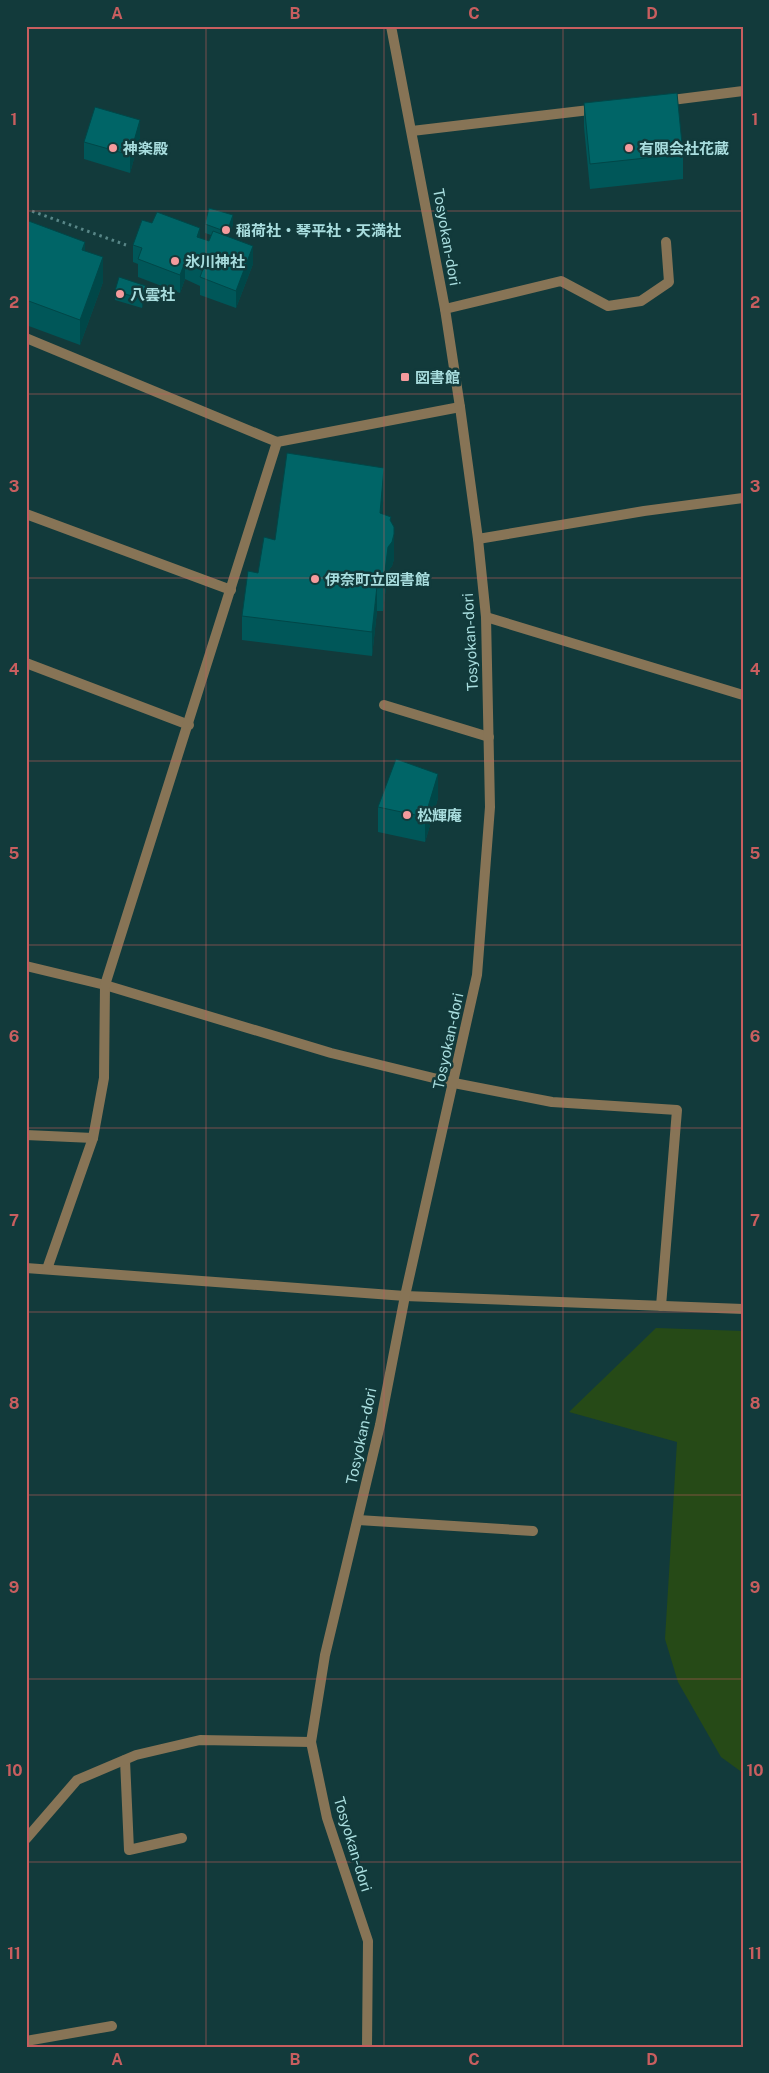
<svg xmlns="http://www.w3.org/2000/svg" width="769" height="2073" font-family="'Public Sans','Noto Sans JP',sans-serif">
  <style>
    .green { fill: #264a17 }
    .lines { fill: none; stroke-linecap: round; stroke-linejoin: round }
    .path { stroke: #588687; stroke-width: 3; stroke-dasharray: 2.5 4; stroke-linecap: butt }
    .service { stroke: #877456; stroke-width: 10 }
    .minor { stroke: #877456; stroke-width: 10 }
    .wall { fill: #005759 }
    .shaded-wall { fill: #004748 }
    .building { fill: #006567; stroke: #004748 }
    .grid { fill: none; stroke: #c85e5f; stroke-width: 1; stroke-opacity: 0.55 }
    .poi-dot { fill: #f59b9d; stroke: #123a3b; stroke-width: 2 }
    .labels { text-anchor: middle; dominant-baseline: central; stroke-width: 5; stroke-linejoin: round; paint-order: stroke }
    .poi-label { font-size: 15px; font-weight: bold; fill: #a8ddde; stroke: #123a3b; text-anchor: start }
    .street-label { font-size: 15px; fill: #a8ddde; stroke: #123a3b }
    .neatline { fill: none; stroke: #c85e5f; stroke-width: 2 }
    .grid-label { font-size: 16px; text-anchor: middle; font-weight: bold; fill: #c85e5f }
  </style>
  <rect width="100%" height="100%" fill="#123a3b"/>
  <path class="green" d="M656,1328l87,3v442l-22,-16 -43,-75 -13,-43 12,-197 -108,-30z"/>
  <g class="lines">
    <path class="path" d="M26,209l100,36"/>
    <g class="service">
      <path d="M445,309l116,-28 47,25 33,-5 28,-19 -3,-40"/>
      <path d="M384,705l105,32"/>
      <path d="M358,1520l175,11"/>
      <path d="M125,1760l4,90 53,-12"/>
      <path d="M26,1839l51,-59 59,-25 64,-15 111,2"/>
      <path d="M26,2041l86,-15"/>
    </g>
    <g class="minor">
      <path d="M664,101l79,-10"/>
      <path d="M412,131l186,-22"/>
      <path d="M26,338l251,104 183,-35"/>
      <path d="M26,514l205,76"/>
      <path d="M478,539l166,-28 99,-13"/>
      <path d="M486,617l257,78"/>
      <path d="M26,663l163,62"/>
      <path d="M26,966l79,19 226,68 123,30 98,19 125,8 -16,196"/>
      <path d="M26,1135l67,3"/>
      <path d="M26,1268l379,28 338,13"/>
      <path d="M47,1269l46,-131 11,-60 1,-93 172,-543"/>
      <path d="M367,2047l1,-106 -41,-123 -16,-76 14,-87 55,-230 25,-129 72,-321 13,-168 -4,-190 -8,-78 -18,-132 -15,-98 -54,-283"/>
    </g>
  </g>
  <g class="wall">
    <path d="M584,103l99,51v25l-93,10 -6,-62z"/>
    <path d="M140,137l-10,36 -46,-14v-17z"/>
    <path d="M26,220l59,31 18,31 -23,63 -54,-20z"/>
    <path d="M152,223l57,18 2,-6 -6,-2v-9h28l-4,13 24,27 -17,44 -36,-13v-9l-15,-7 -5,14 -42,-16v-13l-5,-2v-17z"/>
    <path d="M115,291l31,4 -4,13 -27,-8z"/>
    <path d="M384,492l-2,22 9,8 3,37 -2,7 -4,5 -5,40h-6l-5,45 -130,-16v-24l16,-43z"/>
    <path d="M438,798l-13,44 -47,-10v-25z"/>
  </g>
  <g class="shaded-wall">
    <path d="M140,120v17l-10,36v-18z"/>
    <path d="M233,215v9l-6,17v-9z"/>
    <path d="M200,228v18l-3,-9z"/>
    <path d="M85,242v24l-3,-16z"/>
    <path d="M253,246v18l-17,44v-17z"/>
    <path d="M103,257v25l-23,63v-25z"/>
    <path d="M185,262v17l-5,14v-18z"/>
    <path d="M146,286v9l-4,13v-9z"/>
    <path d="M384,468v24l-4,46v-25z"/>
    <path d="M391,517v24l3,-7v25l-2,7 -4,5 -5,40v-24l7,-67z"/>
    <path d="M377,586v25l-5,45v-24z"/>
    <path d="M438,774v24l-13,44v-25z"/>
  </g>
  <g class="building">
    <path d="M677,93l6,61 -93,10 -6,-61z"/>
    <path d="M95,107l45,13 -10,35 -46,-13z"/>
    <path d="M209,208l24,7 -6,17 -22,-8z"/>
    <path d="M157,212l43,16 -3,9 12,4 4,-10 40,15 -17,45 -36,-14 3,-8 -18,-7 -5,13 -42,-16 4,-11 -9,-3 9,-25 10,3z"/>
    <path d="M26,220l59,22 -3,8 21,7 -23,63 -54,-20z"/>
    <path d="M119,277l27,9 -4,13 -27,-8z"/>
    <path d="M287,453l97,15 -4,45 11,4 -1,3 4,7v7l-2,8 -4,5 -5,40 -6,-1 -5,46 -130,-16 6,-45 10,2 6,-36 11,3z"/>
    <path d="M396,759l42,15 -13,43 -47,-10z"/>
  </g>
  <path class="grid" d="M206,26v2021M384,26v2021M563,26v2021M26,211h717M26,394h717M26,578h717M26,761h717M26,945h717M26,1128h717M26,1312h717M26,1495h717M26,1679h717M26,1862h717"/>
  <g class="poi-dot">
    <circle cx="113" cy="148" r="5"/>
    <circle cx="629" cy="148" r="5"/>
    <circle cx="226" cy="230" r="5"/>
    <circle cx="175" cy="261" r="5"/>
    <circle cx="120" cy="294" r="5"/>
    <rect x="400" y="372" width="10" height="10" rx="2.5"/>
    <circle cx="315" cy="579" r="5"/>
    <circle cx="407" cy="815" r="5"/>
  </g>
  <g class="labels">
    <g class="poi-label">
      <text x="123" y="148">神楽殿</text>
      <text x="639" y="148">有限会社花蔵</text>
      <text x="236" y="230">稲荷社・琴平社・天満社</text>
      <text x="185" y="261">氷川神社</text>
      <text x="130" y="294">八雲社</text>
      <text x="415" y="377">図書館</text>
      <text x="325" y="579">伊奈町立図書館</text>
      <text x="417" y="815">松輝庵</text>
    </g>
    <g class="street-label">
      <text transform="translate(447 237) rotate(80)">Tosyokan-dori</text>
      <text transform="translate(470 642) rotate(-93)">Tosyokan-dori</text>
      <text transform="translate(448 1041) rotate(-78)">Tosyokan-dori</text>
      <text transform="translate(361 1436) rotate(-78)">Tosyokan-dori</text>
      <text transform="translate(353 1844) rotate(73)">Tosyokan-dori</text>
    </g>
  </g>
  <rect width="769" height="2073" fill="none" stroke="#123a3b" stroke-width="55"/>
  <rect x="28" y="28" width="714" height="2018" class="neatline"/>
  <g class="grid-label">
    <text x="117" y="19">A</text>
    <text x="295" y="19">B</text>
    <text x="474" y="19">C</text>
    <text x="652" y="19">D</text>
    <text x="14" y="125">1</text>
    <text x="755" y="125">1</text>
    <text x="14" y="308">2</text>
    <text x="755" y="308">2</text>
    <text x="14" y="492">3</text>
    <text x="755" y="492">3</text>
    <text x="14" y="675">4</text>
    <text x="755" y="675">4</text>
    <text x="14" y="859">5</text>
    <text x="755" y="859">5</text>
    <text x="14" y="1042">6</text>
    <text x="755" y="1042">6</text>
    <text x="14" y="1226">7</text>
    <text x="755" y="1226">7</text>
    <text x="14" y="1409">8</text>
    <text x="755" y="1409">8</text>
    <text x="14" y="1593">9</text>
    <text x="755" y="1593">9</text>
    <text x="14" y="1776">10</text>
    <text x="755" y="1776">10</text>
    <text x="14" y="1959">11</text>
    <text x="755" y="1959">11</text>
    <text x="117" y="2065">A</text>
    <text x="295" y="2065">B</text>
    <text x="474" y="2065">C</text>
    <text x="652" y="2065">D</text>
  </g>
</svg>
